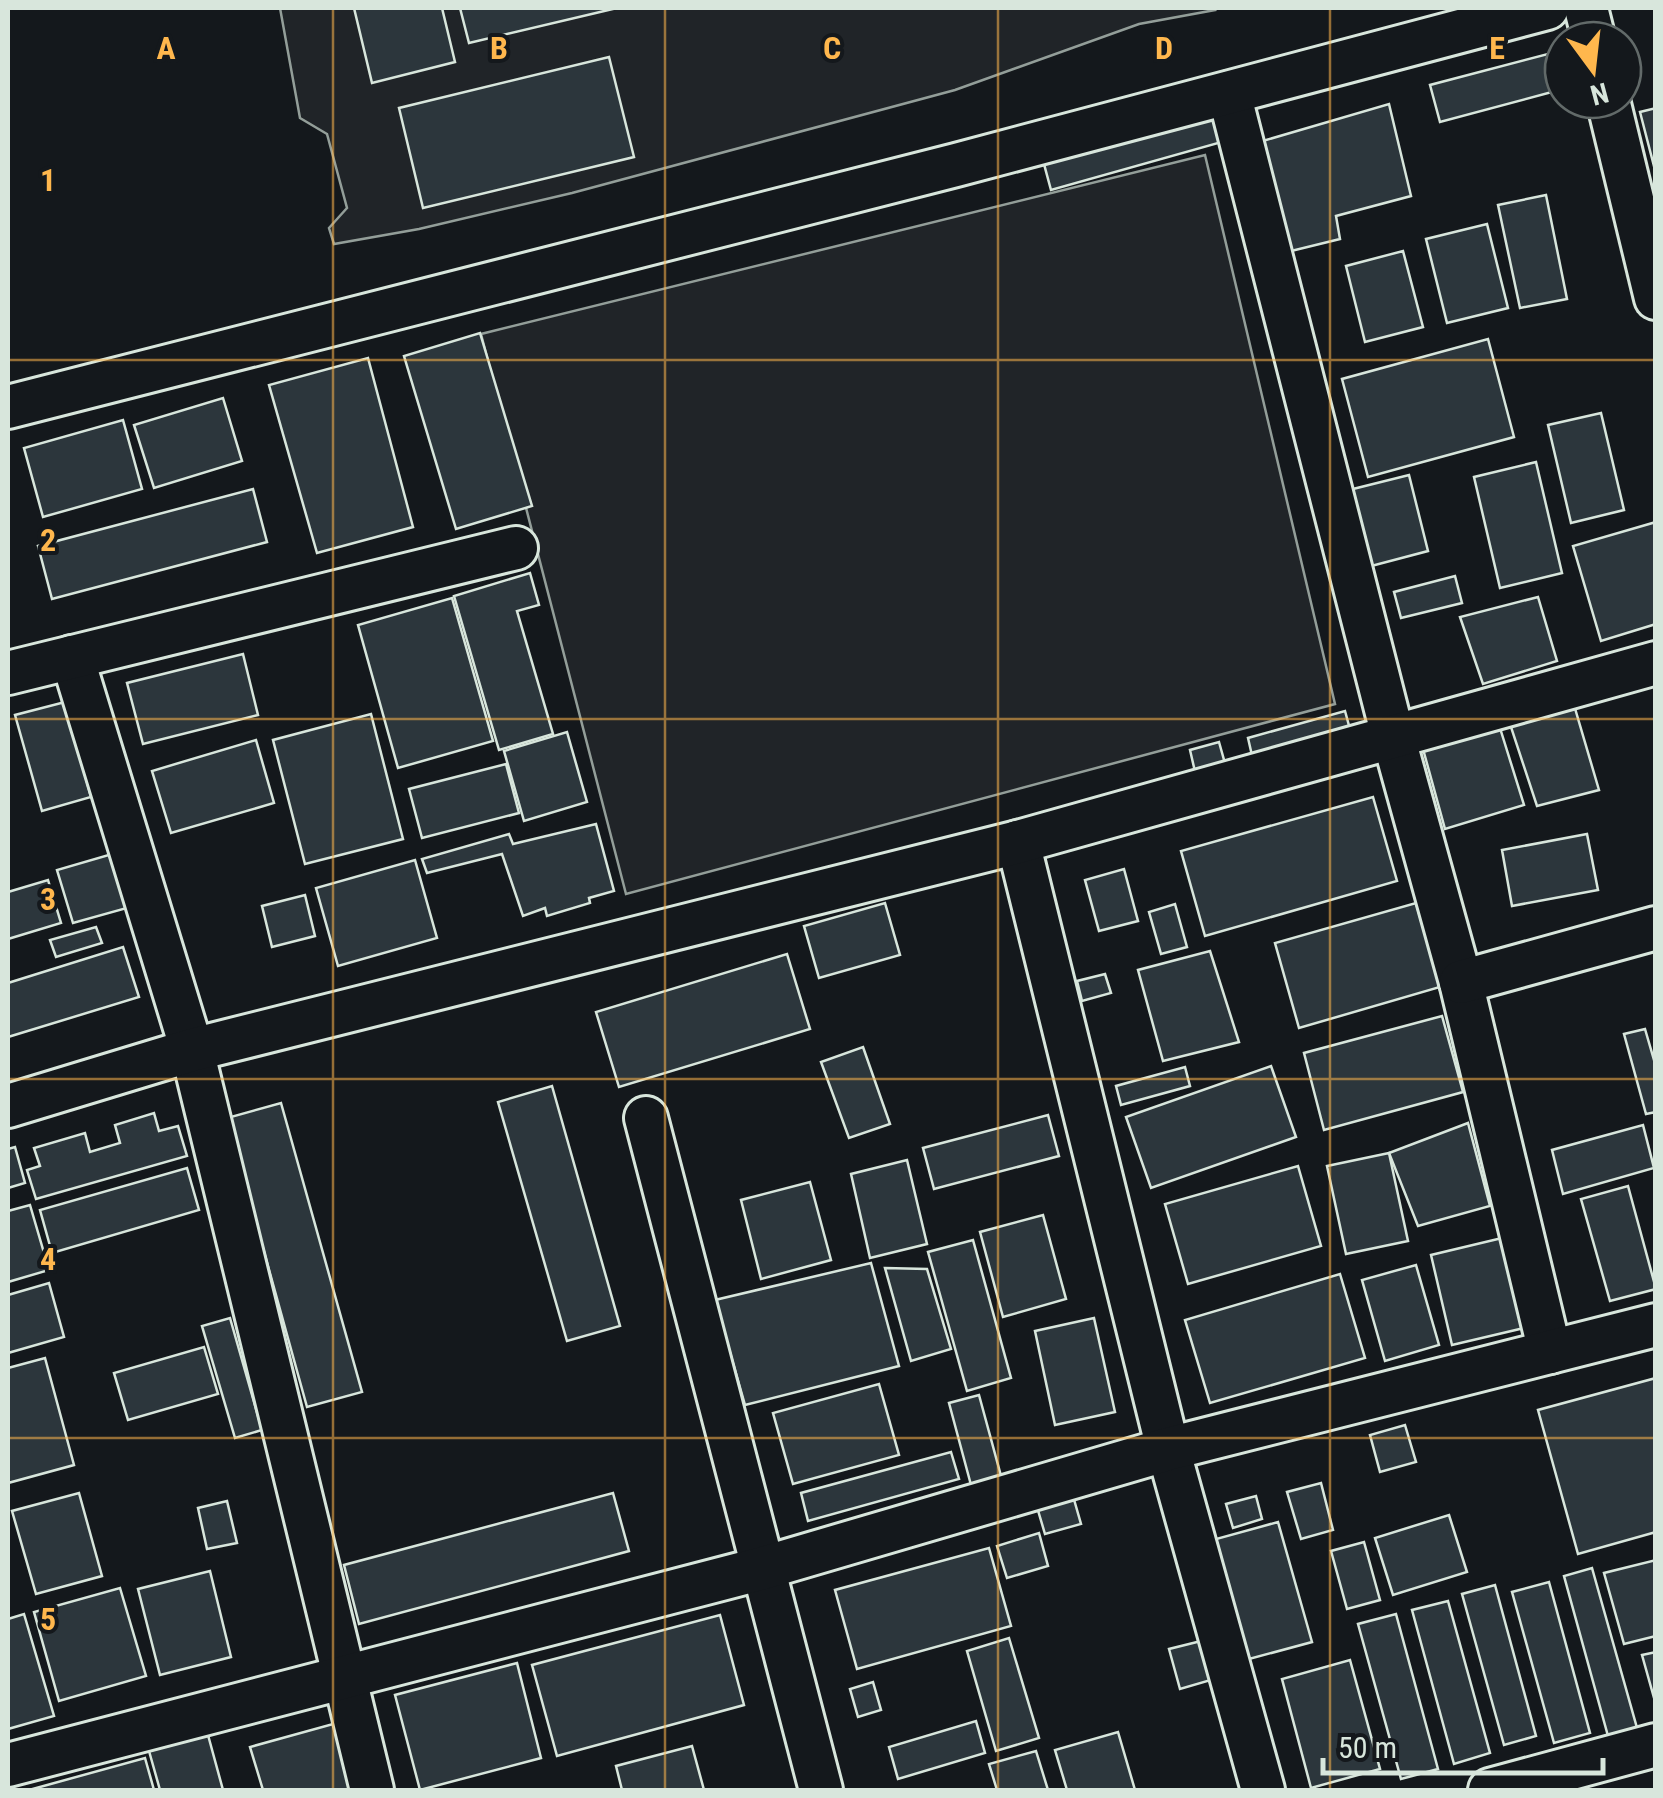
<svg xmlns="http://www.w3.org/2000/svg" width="1663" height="1798" font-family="'Roboto Condensed',sans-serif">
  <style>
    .green { fill: #202428; stroke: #939e99; stroke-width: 2.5 }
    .building { fill: #2c363c; stroke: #d8e6dc; stroke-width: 2.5 }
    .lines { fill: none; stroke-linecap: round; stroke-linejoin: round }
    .minor-casing { stroke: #d8e6dc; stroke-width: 48 }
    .minor { stroke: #14181c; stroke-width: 42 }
    .grid { fill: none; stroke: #ffb74d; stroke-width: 2.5; stroke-opacity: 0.55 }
    .grid-label { font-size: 32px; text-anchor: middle; font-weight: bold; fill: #ffb74d; stroke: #14181c; stroke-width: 8; stroke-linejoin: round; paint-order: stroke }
  </style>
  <rect width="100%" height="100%" fill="#14181c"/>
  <g class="green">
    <path d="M280,8h934l1,2 -76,14 -184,66 -383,103 -153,36 -85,15 -5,-16 18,-20 -20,-74 -27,-16z"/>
    <path d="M1205,155l130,549 -709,190 -145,-560z"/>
  </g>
  <g class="building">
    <path d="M354,8h88l13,54 -83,21z"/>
    <path d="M460,8h157l-148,35z"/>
    <path d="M1563,50v39l-123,33 -10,-37z"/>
    <path d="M609,57l25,100 -211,51 -24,-100z"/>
    <path d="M1389,104l22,92 -75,20 4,23 -61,15 -23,-111z"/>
    <path d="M1656,108v66l-16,-62z"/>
    <path d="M1221,114l8,26 -178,50 -7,-26z"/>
    <path d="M1546,195l21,104 -47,9 -22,-103z"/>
    <path d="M1487,224l21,84 -61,15 -21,-84z"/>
    <path d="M1403,251l20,76 -58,15 -19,-76z"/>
    <path d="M480,333l52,173 -76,23 -52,-173z"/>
    <path d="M1488,339l26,98 -146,40 -26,-98z"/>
    <path d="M368,358l45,169 -96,26 -48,-168z"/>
    <path d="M223,398l19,63 -88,27 -20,-63z"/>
    <path d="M1601,413l23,97 -53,13 -23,-98z"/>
    <path d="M123,420l19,69 -99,28 -19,-69z"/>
    <path d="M1536,462l26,111 -62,15 -26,-111z"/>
    <path d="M1409,475l19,76 -68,18 -19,-77z"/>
    <path d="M253,489l14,53 -215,57 -14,-53z"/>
    <path d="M1656,522v102l-55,17 -28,-95z"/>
    <path d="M530,573l9,32 -22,6 36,123 -54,16 -45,-154z"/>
    <path d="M1455,576l7,27 -61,15 -7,-26z"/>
    <path d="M1538,597l19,64 -74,23 -23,-67z"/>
    <path d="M452,598l41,143 -95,27 -40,-143z"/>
    <path d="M243,654l15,61 -115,29 -16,-61z"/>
    <path d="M65,702l26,95 -49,14 -27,-96z"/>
    <path d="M1574,705l25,85 -62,16 -28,-85z"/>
    <path d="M1345,711l6,22 -98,27 -5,-22z"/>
    <path d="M371,714l32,125 -98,25 -32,-124z"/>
    <path d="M1500,728l24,77 -79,24 -22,-80z"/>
    <path d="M567,732l20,70 -63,19 -20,-70z"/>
    <path d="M256,740l18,63 -103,30 -19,-62z"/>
    <path d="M1219,742l7,25 -30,9 -6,-26z"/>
    <path d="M506,764l13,49 -97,25 -13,-49z"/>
    <path d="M1373,797l24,84 -192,55 -24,-85z"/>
    <path d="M596,824l18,67 -25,7 1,5 -43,13 -2,-8 -22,8 -21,-62 -75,19 -5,-14 87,-25 4,10z"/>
    <path d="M1587,834l11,56 -86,16 -10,-56z"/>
    <path d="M112,854l15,54 -54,15 -16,-53z"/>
    <path d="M415,860l22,78 -99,28 -22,-78z"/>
    <path d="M1124,869l14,52 -39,10 -14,-51z"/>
    <path d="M48,880l13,43 -53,16v-47z"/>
    <path d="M305,895l10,41 -43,11 -10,-41z"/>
    <path d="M885,903l15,52 -81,23 -15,-52z"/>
    <path d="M1416,903l24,84 -141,41 -24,-85z"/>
    <path d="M1175,904l12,43 -26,7 -12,-42z"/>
    <path d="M96,927l6,16 -46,14 -6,-17z"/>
    <path d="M123,947l16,50 -131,40v-54z"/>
    <path d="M1210,951l29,91 -76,19 -25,-91z"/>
    <path d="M787,954l23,75 -191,58 -23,-75z"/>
    <path d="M1105,974l6,19 -29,8 -5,-20z"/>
    <path d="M1442,1016l21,76 -139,38 -20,-77z"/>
    <path d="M1645,1029l11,38v45l-10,2 -22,-80z"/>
    <path d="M863,1047l27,77 -41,14 -28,-76z"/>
    <path d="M1271,1066l25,71 -145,51 -25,-71z"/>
    <path d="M1185,1067l5,19 -69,19 -5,-19z"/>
    <path d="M552,1086l68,240 -53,15 -69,-239z"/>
    <path d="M281,1103l81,289 -55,15 -80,-289z"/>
    <path d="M154,1113l5,18 19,-5 9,30 -151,43 -9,-29 13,-4 -6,-18 51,-15 5,19 30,-9 -5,-18z"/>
    <path d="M1048,1115l11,41 -125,33 -11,-41z"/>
    <path d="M1468,1123l22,83 -72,20 -29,-73z"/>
    <path d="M1643,1125l11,43 -91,26 -11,-44z"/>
    <path d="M15,1147l10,36 -17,5v-39z"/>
    <path d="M1389,1153l19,88 -62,13 -19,-88z"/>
    <path d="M907,1160l20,84 -57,14 -19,-84z"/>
    <path d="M1298,1166l23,80 -133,38 -23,-80z"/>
    <path d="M187,1168l12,42 -147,43 -12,-43z"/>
    <path d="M810,1182l21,78 -70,19 -20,-79z"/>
    <path d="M1628,1186l28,103 -46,12 -29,-102z"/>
    <path d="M30,1205l19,65 -41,12v-71z"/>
    <path d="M1043,1215l23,84 -63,18 -23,-85z"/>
    <path d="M1502,1238l22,90 -72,17 -21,-90z"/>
    <path d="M973,1240l38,138 -44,13 -39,-139z"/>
    <path d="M871,1263l28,103 -154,39 -30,-105z"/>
    <path d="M1416,1265l23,80 -54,16 -23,-81z"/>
    <path d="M885,1268l42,1 24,80 -40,12z"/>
    <path d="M1340,1274l25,84 -155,45 -25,-83z"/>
    <path d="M49,1283l15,54 -56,16v-58z"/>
    <path d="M230,1318l32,112 -27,8 -33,-112z"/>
    <path d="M1094,1318l21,94 -60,13 -20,-94z"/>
    <path d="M204,1347l14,47 -90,26 -14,-47z"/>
    <path d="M45,1358l29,107 -66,18v-115z"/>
    <path d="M1656,1378v154l-78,22 -40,-144z"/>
    <path d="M879,1384l20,71 -106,29 -20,-71z"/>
    <path d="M979,1395l22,81 -30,9 -22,-82z"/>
    <path d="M1405,1425l11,37 -36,10 -10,-37z"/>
    <path d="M951,1452l8,27 -151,42 -7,-28z"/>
    <path d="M1321,1483l12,47 -32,9 -14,-47z"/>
    <path d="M79,1493l23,83 -66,18 -24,-83z"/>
    <path d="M613,1493l16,58 -270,73 -15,-59z"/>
    <path d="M1073,1496l8,28 -36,10 -8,-27z"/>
    <path d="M1256,1496l6,23 -29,9 -7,-24z"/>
    <path d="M227,1501l10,42 -30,6 -9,-41z"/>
    <path d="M1449,1515l18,57 -74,23 -18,-57z"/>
    <path d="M1278,1522l34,120 -63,17 -33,-120z"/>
    <path d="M1039,1533l9,33 -41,12 -10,-32z"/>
    <path d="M1364,1542l16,58 -33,9 -16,-58z"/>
    <path d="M989,1548l22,78 -154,43 -22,-79z"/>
    <path d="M1656,1560v76l-32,8 -20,-71z"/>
    <path d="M1592,1568l45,160 -29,8 -44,-160z"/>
    <path d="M210,1571l21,86 -71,18 -22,-86z"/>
    <path d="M1549,1582l41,151 -36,10 -42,-151z"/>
    <path d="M1495,1585l41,151 -32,9 -42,-151z"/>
    <path d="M120,1588l26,88 -87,25 -25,-89z"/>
    <path d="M1448,1601l42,152 -36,11 -42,-154z"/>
    <path d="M24,1614l30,102 -46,13v-110z"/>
    <path d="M1396,1614l42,155 -37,10 -43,-155z"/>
    <path d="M720,1615l24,90 -187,51 -25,-91z"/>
    <path d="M1009,1638l30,100 -43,13 -29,-100z"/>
    <path d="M1201,1641l10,39 -31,9 -11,-40z"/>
    <path d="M1656,1652v53l-14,-50z"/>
    <path d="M1350,1660l30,109 -69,19 -29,-109z"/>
    <path d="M517,1663l24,95 -121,32 -25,-95z"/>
    <path d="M873,1682l8,28 -23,7 -8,-28z"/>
    <path d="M976,1721l9,32 -87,26 -9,-32z"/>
    <path d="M333,1724l19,66h-89l-13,-43z"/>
    <path d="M1118,1732l17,58h-68l-12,-40z"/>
    <path d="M208,1735l15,55h-63l-11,-39z"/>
    <path d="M692,1746l12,44h-82l-6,-24z"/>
    <path d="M1036,1751l12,39h-51l-8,-26z"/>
    <path d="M145,1758l9,32h-125z"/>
  </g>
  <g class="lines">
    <defs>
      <g id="minor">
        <path d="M1586,8l8,32"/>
        <path d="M1229,93l164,643 68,246 89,370"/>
        <path d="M1608,100l48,198"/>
        <path d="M8,407l948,-242 591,-157"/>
        <path d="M72,657l120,393 180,740"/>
        <path d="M8,673l508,-125"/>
        <path d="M1018,842l150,607 95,341"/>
        <path d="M1461,982l195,-54"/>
        <path d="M8,1106l184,-56 826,-208 638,-179"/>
        <path d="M646,1118l175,672"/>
        <path d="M8,1765l755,-197 405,-119 488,-124"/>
        <path d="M1490,1790l166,-45"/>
      </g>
    </defs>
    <use href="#minor" class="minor-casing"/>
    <use href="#minor" class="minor"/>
  </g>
  <path class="grid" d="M333,8v1782M665,8v1782M998,8v1782M1330,8v1782M8,360h1648M8,719h1648M8,1079h1648M8,1438h1648"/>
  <g class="grid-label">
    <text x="166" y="59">A</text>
    <text x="499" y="59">B</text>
    <text x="832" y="59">C</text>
    <text x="1164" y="59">D</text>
    <text x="1497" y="59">E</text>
    <text x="48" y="191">1</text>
    <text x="48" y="551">2</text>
    <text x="48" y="910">3</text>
    <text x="48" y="1270">4</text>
    <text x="48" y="1630">5</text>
  </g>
  <rect width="1663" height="1798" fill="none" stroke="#d8e6dc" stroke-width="20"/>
  <g transform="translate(1593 70) rotate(165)"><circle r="48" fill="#14181c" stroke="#626a69" stroke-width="2.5"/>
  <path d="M0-8L18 38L0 25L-18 38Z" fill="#ffb74d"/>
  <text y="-15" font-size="28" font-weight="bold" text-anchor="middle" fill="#d8e6dc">N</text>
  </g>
  <path d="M1323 1758v15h280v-15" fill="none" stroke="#d8e6dc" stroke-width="5"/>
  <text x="1338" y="1758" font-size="30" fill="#d8e6dc" stroke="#14181c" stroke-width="8" paint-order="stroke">50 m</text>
</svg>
